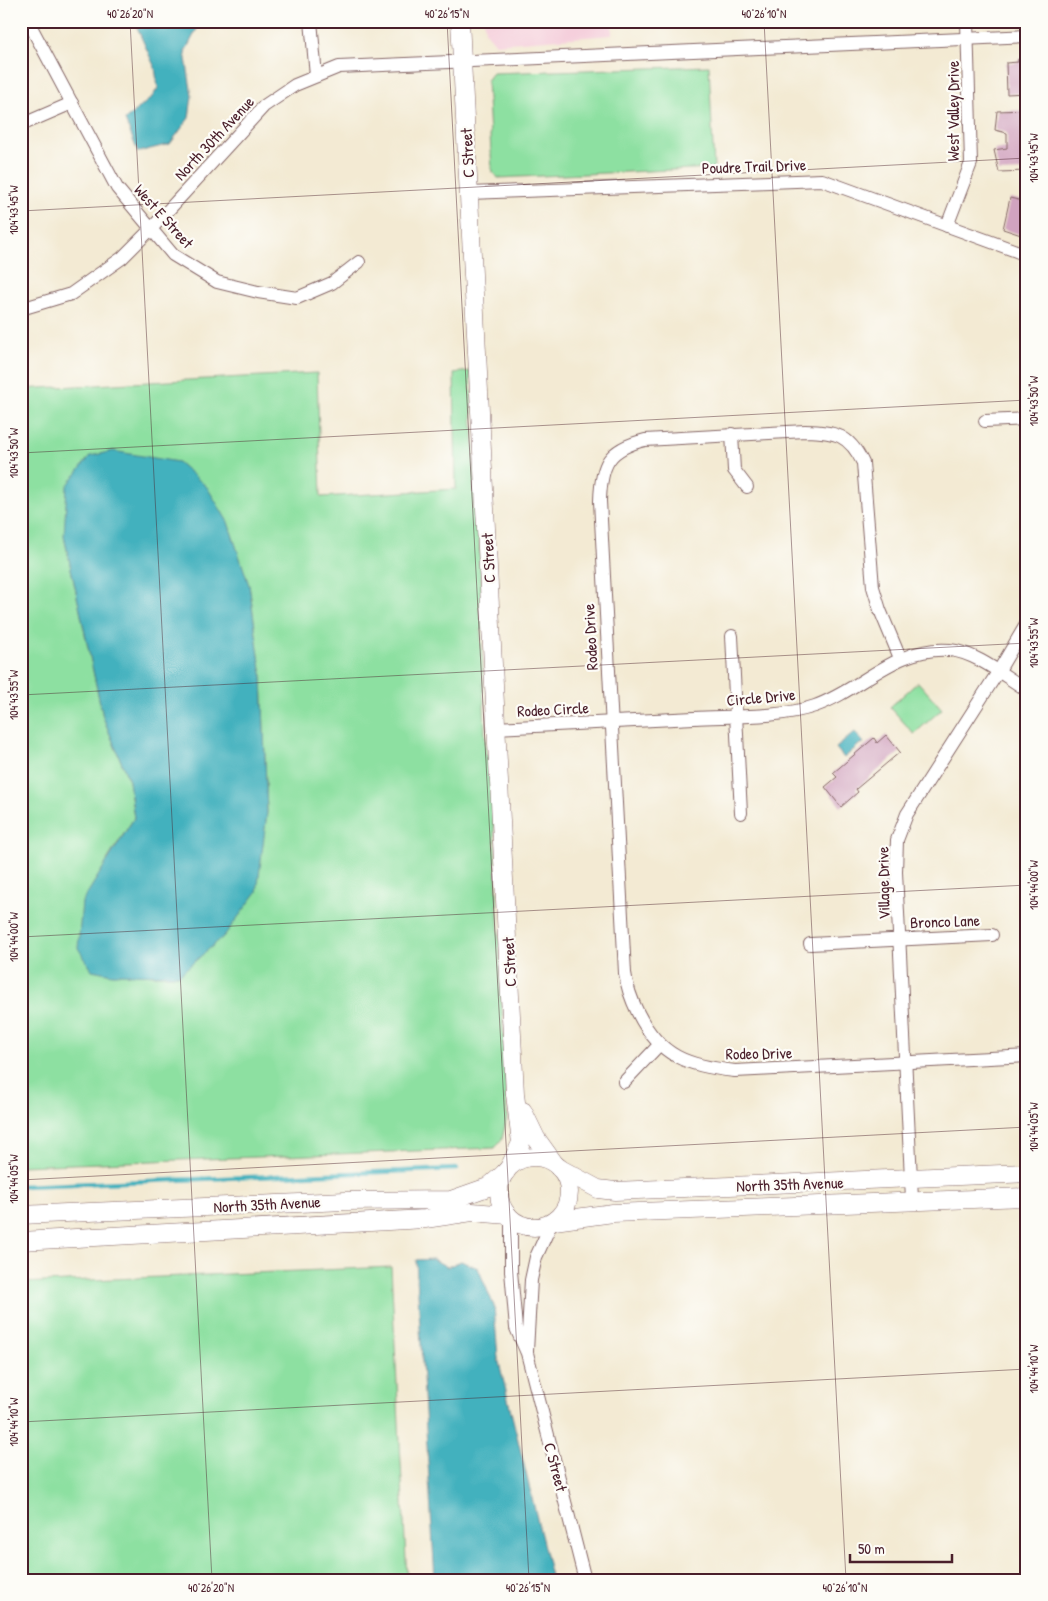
<svg xmlns="http://www.w3.org/2000/svg" width="1048" height="1601" font-family="'Patrick Hand',sans-serif">
  <style>
    .built { fill: #f5cfdc }
    .green { fill: #8de0a1; stroke: #6c8066; fill-rule: evenodd }
    .water { fill: #42b1be; stroke: #466874 }
    .lines { fill: none; stroke-linecap: round; stroke-linejoin: round }
    .stream { stroke: #42b1be; stroke-width: 4.5 }
    .building { fill: #d1a3bf }
    .street-casing { stroke: #856666; stroke-width: 14 }
    .secondary-casing { stroke: #856666; stroke-width: 19 }
    .street { stroke: #fff; stroke-width: 12 }
    .secondary { stroke: #fff; stroke-width: 18 }
    .ticks { fill: none; stroke: #4a1f2b; stroke-width: 1; stroke-opacity: 0.45 }
    .labels { text-anchor: middle; dominant-baseline: central; stroke-width: 4.5; stroke-linejoin: round; paint-order: stroke }
    .street-label { font-size: 16px; fill: #4a1f2b; stroke: #fdfcf7 }
    .neatline { fill: none; stroke: #4a1f2b; stroke-width: 2 }
    .ticks-label { font-size: 12px; text-anchor: middle; fill: #4a1f2b }
  </style>
  <rect width="100%" height="100%" fill="#fdfcf7"/>
  <filter id="ink" filterUnits="userSpaceOnUse"><feTurbulence type="fractalNoise" baseFrequency=".02" numOctaves="2"/><feDisplacementMap in="SourceGraphic" scale="10" xChannelSelector="R" yChannelSelector="G"/><feConvolveMatrix kernelMatrix="1 2 1 2 8 2 1 2 1" color-interpolation-filters="sRGB"/></filter>
  <filter id="wash" filterUnits="userSpaceOnUse"><feTurbulence type="fractalNoise" baseFrequency=".0096" numOctaves="4" result="noise"/><feDisplacementMap in="SourceGraphic" scale="20" xChannelSelector="R" yChannelSelector="G"/><feGaussianBlur stdDeviation="1.12" result="paint"/><feColorMatrix in="noise" values="0 0 0 0 0 0 0 0 0 0 0 0 0 0 0 0 0 1.4 0 .05"/><feComposite in="paint" operator="in"/></filter>
  <g filter="url(#wash)">
    <rect width="100%" height="100%" fill="#f3ead3"/>
    <path class="built" d="M484,21h128v14l-116,9 -11,-13z"/>
    <g class="green">
      <path d="M709,66l5,102 -216,10 -6,-7 -5,-91 6,-7z"/>
      <path d="M470,371l14,259h-3l5,126h5l16,361 -5,22 -7,9 -474,18v-777l296,-16 4,124 135,-8 -2,-116zM64,536l185,49 13,92 5,136 -43,123 -46,39h-27l-44,-115 27,-42 -5,-37 -26,-64z"/>
      <path d="M918,682l24,27 -28,25 -24,-27z"/>
      <path d="M391,1267l16,313h-386v-297z"/>
    </g>
    <g class="water">
      <path d="M134,21h67l-16,31 7,44 -3,22 -19,26 -32,8 -13,-32 27,-23 6,-9 -3,-20z"/>
      <path d="M113,451l65,11 29,25 21,35 21,63 13,92 5,136 -10,79 -33,44 -45,39 -67,-1 -20,-4 -14,-22 4,-46 52,-84 -5,-37 -26,-64 -39,-181 3,-50 23,-30z"/>
      <path d="M855,732l9,11 -4,1 -16,14 -8,-10z"/>
      <path d="M433,1259l14,8 14,-6 17,7 16,38 4,52 54,222h-117l-19,-320z"/>
    </g>
    <g class="lines">
      <path class="stream" d="M21,1186l436,-17"/>
    </g>
    <g id="blocks">
      <g class="building">
        <path d="M1018,59h9v34l-20,1 -1,-31 12,-1z"/>
        <path d="M1027,110v61l-28,1 -5,-22 13,-2v-15l-12,-3 2,-19z"/>
        <path d="M1010,198l17,4v23l-2,8h-3l-1,2 -18,-6z"/>
        <path d="M886,735l14,17 -44,37 2,3 -17,15 -16,-20 12,-10 -4,-4 41,-35 3,5z"/>
      </g>
    </g>
  </g>
  <g filter="url(#ink)">
    <use href="#blocks" fill-opacity="0" stroke="#856666" stroke-width="1"/>
    <g class="lines">
      <defs>
        <g id="street">
          <path d="M28,21l89,167 56,67 44,27 41,10 39,6 35,-15 27,-21"/>
          <path d="M311,21l5,55"/>
          <path d="M21,125l51,-22"/>
          <path d="M469,193l353,-13 205,75"/>
          <path d="M947,226l24,-63 -4,-142"/>
          <path d="M21,309l50,-15 51,-36 30,-30 112,-122 31,-21 44,-18 688,-31"/>
          <path d="M985,421l42,-2"/>
          <path d="M732,434l2,36 13,17"/>
          <path d="M732,636l9,177"/>
          <path d="M900,658l-20,-48 -7,-23 -10,-124c-14,-29 -27,-31 -58,-32l-160,9c-37,9 -44,24 -45,61l25,472c2,15 6,26 13,40 22,44 50,53 97,58l292,-15"/>
          <path d="M497,728c66,-3 132,-7 197,-10 38,-2 86,0 121,-12 46,-16 82,-61 135,-56 27,3 54,26 77,40"/>
          <path d="M810,944l182,-9"/>
          <path d="M624,1082l35,-37"/>
          <path d="M912,1199l-16,-327 1,-32 10,-26 91,-142 29,-49"/>
          <path d="M511,1218v53l5,57 11,25 58,227"/>
          <path d="M527,1351l4,-71 5,-23 16,-35"/>
        </g>
        <g id="secondary">
          <path d="M460,21l55,1073 6,49 -11,23"/>
          <path d="M523,1111l13,27 18,25"/>
          <circle cx="534" cy="1192" r="35"/>
          <path d="M559,1168l39,21 17,2 412,-18"/>
          <path d="M21,1215l324,-14 106,-1 37,-13 18,-15"/>
          <path d="M554,1221l59,-8 414,-16"/>
          <path d="M21,1241l404,-22 47,-7 36,3"/>
        </g>
      </defs>
      <use href="#street" class="street-casing"/>
      <use href="#secondary" class="secondary-casing"/>
      <use href="#street" class="street"/>
      <use href="#secondary" class="secondary"/>
    </g>
  </g>
  <path class="ticks" d="M130,21l82,1559M447,21l82,1559M764,21l82,1559M21,211l1006,-53M21,453l1006,-53M21,695l1006,-52M21,937l1006,-52M21,1180l1006,-53M21,1422l1006,-53"/>
  <g class="labels">
    <g class="street-label">
      <text transform="translate(953 111) rotate(-90)">West Valley Drive</text>
      <text transform="translate(214 138) rotate(-47)">North 30th Avenue</text>
      <text transform="translate(467 153) rotate(-93)">C Street</text>
      <text transform="translate(754 166) rotate(-2)">Poudre Trail Drive</text>
      <text transform="translate(164 216) rotate(48)">West E Street</text>
      <text transform="translate(488 558) rotate(-93)">C Street</text>
      <text transform="translate(590 637) rotate(-93)">Rodeo Drive</text>
      <text transform="translate(761 697) rotate(-5)">Circle Drive</text>
      <text transform="translate(553 709) rotate(-3)">Rodeo Circle</text>
      <text transform="translate(883 883) rotate(-91)">Village Drive</text>
      <text transform="translate(945 921) rotate(-2)">Bronco Lane</text>
      <text transform="translate(509 962) rotate(-93)">C Street</text>
      <text transform="translate(759 1053) rotate(-1)">Rodeo Drive</text>
      <text transform="translate(790 1184) rotate(-2)">North 35th Avenue</text>
      <text transform="translate(267 1204) rotate(-3)">North 35th Avenue</text>
      <text transform="translate(556 1467) rotate(75)">C Street</text>
    </g>
  </g>
  <rect width="1048" height="1601" fill="none" stroke="#fdfcf7" stroke-width="55"/>
  <path d="M850 1554v8h102v-8" fill="none" stroke="#4a1f2b" stroke-width="2.5"/>
  <text x="858" y="1554" font-size="15" fill="#4a1f2b" stroke="#fdfcf7" stroke-width="4" paint-order="stroke">50 m</text>
  <rect x="28" y="28" width="992" height="1546" class="neatline"/>
  <g class="ticks-label">
    <text x="130" y="18">40°26'20"N</text>
    <text x="447" y="18">40°26'15"N</text>
    <text x="764" y="18">40°26'10"N</text>
    <text transform="translate(1034 158) rotate(-90)" y="4">104°43'45"W</text>
    <text transform="translate(14 210) rotate(-90)" y="4">104°43'45"W</text>
    <text transform="translate(1034 401) rotate(-90)" y="4">104°43'50"W</text>
    <text transform="translate(14 453) rotate(-90)" y="4">104°43'50"W</text>
    <text transform="translate(1034 643) rotate(-90)" y="4">104°43'55"W</text>
    <text transform="translate(14 695) rotate(-90)" y="4">104°43'55"W</text>
    <text transform="translate(1034 885) rotate(-90)" y="4">104°44'00"W</text>
    <text transform="translate(14 937) rotate(-90)" y="4">104°44'00"W</text>
    <text transform="translate(1034 1127) rotate(-90)" y="4">104°44'05"W</text>
    <text transform="translate(14 1179) rotate(-90)" y="4">104°44'05"W</text>
    <text transform="translate(1034 1369) rotate(-90)" y="4">104°44'10"W</text>
    <text transform="translate(14 1422) rotate(-90)" y="4">104°44'10"W</text>
    <text x="211" y="1592">40°26'20"N</text>
    <text x="528" y="1592">40°26'15"N</text>
    <text x="845" y="1592">40°26'10"N</text>
  </g>
</svg>
